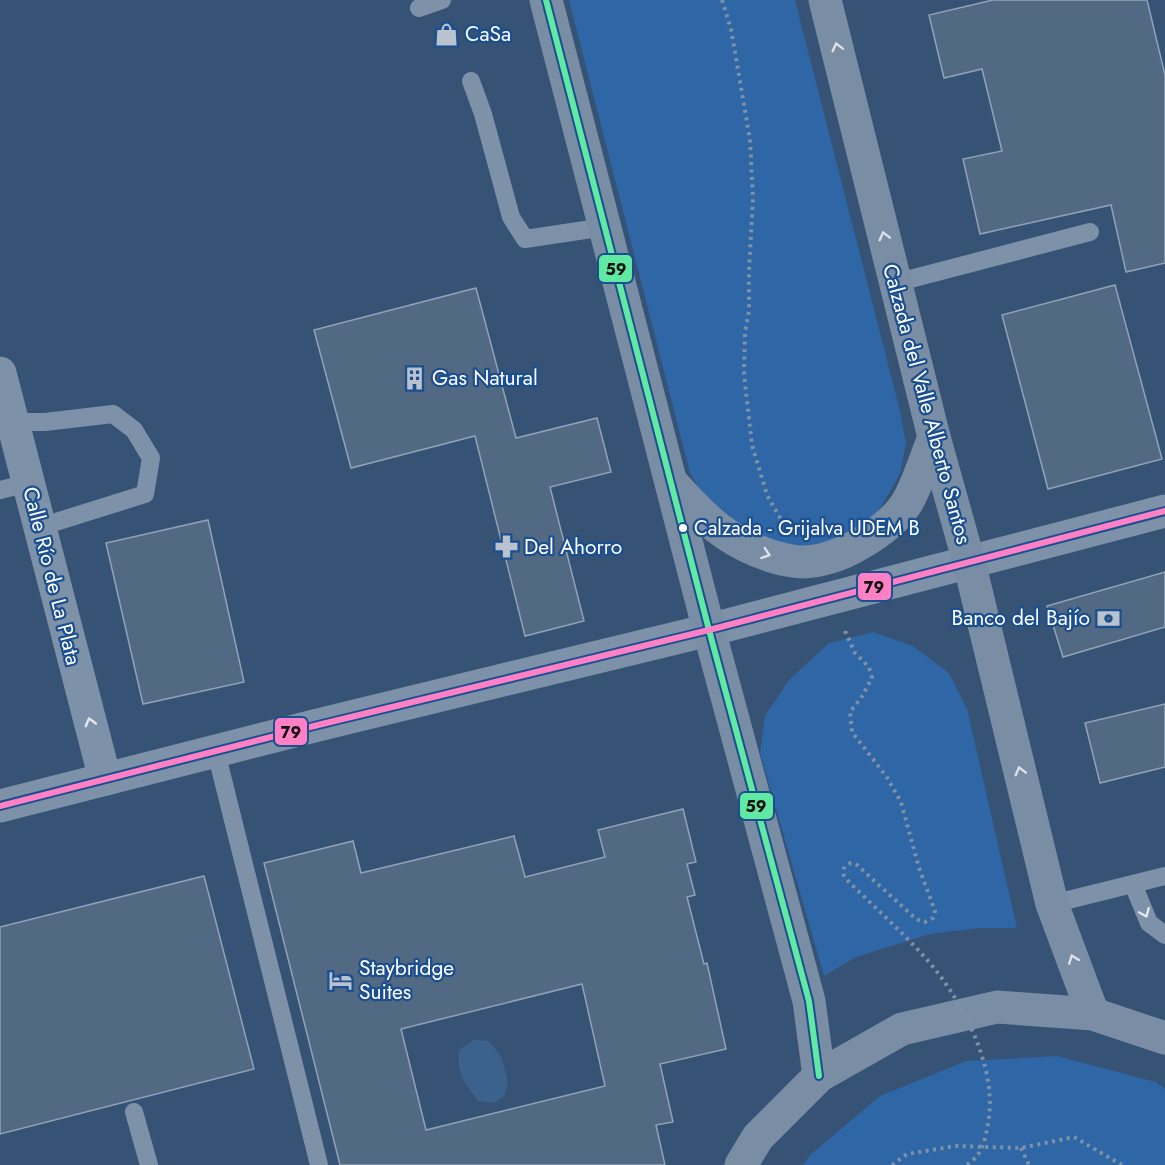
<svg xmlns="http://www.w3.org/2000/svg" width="1165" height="1165" font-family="Jost,sans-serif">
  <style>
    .green { fill: #2f66a5 }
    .water { fill: #3b618d }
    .building { fill: #526984; stroke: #92a2b6; stroke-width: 1.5; fill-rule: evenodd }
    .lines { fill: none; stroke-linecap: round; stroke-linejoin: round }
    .path { stroke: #7d92a8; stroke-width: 4; stroke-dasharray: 3 4.5; stroke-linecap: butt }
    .service { stroke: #7d92a8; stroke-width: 18 }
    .minor { stroke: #7d92a8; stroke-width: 33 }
    .secondary { stroke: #798da4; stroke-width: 33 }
    .path-bridge { stroke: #7d92a8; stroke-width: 4; stroke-dasharray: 3 4.5; stroke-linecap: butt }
    .bus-1-casing { stroke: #1b4f8f; stroke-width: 10 }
    .bus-2-casing { stroke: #1b4f8f; stroke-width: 10 }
    .bus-1 { stroke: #60e9a3; stroke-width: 6 }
    .bus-2 { stroke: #ff80c5; stroke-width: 6 }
    .oneway { stroke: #dee2e8 }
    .oneway2 { stroke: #e5e9ee }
    .bus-dot { fill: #fff; stroke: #1b4f8f; stroke-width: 2 }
    .labels { text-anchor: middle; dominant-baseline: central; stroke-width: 4.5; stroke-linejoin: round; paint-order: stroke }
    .bus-label { font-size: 20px; fill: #fff; stroke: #1b4f8f; text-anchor: start }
    .poi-label { font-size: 21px; fill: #fff; stroke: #1b4f8f; text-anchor: start }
    .street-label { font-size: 21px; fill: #fff; stroke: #1b4f8f }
    .line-badge { stroke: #1b4f8f; stroke-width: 2 }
    .pale-badge-label { font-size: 16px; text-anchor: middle; font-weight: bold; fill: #111 }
  </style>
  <rect width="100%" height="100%" fill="#365274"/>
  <g class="green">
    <path d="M569,0h226l104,407 7,36 -6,31 -22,38 -30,27 -54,12 -81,-38 -23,-40z"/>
    <path d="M873,632l40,14 36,27 18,36 50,219h-37l-50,6 -74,23 -32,19 -64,-223 5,-37 24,-36 40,-37z"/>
    <path d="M1057,1056l99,26 9,7v76h-362l7,-10 70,-59 86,-35z"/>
  </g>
  <path class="water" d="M473,1040l16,1 13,17 6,24 -4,14 -10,7 -16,-2c-13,-17 -22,-29 -19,-51z"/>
  <g class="building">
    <path d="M993,0h154l18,75v188l-39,9 -15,-67 -131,29 -17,-75 39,-8 -20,-82 -38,9 -15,-63z"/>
    <path d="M1115,285l47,174 -114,30 -46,-174z"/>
    <path d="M476,288l40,150 81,-20 14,54 -61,15 34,134 -59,15 -50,-200 -124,32 -37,-138z"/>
    <path d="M208,520l36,162 -101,22 -37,-161z"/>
    <path d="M1165,572v55l-102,30 -16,-51z"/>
    <path d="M1165,704v63l-65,16 -15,-60z"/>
    <path d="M683,809l13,53 -9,2 8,31 -8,2 17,67 3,-1 19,86 -66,15 13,58 -17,3 9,40h-325l-76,-302 89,-22 8,32 153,-37 11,41 80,-20 -7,-27zM582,984l23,102 -179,44 -25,-101z"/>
    <path d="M204,876l50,193 -254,65v-207z"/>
  </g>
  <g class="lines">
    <g class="path">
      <path d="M722,0l9,29 19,111 3,58 -4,73v39l-4,23 -1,41 8,71 15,50 16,28"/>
      <path d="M845,631l10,22 14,14 3,11 -11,20 -11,14 2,20 34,44 15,26 18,66"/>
      <path d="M1021,1148l8,17"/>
      <path d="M892,1165l15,-11 49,-8 65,2 53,-11 48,28"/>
    </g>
    <g class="service">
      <path d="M419,8l23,-8"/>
      <path d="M471,81l12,33 28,103 14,22 80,-12"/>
      <path d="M895,283l195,-51"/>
      <path d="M13,422h32l68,-8 21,16 17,28 -6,36 -105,33"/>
      <path d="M0,490l29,-7"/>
      <path d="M216,752l103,413"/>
      <path d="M1133,884l16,39 16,12"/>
      <path d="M1052,904l113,-28"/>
      <path d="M134,1112l15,53"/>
    </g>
    <g class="minor">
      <path d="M0,373l105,406"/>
      <path d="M0,806l318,-81 391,-95 456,-119"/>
    </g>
    <g class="secondary">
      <path d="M546,0l163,630 100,371 10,75"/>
      <path d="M825,0l109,437 35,125 83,342 41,110"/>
      <path d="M672,483c11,12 23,25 35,36 23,21 54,37 85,42 22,4 50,-6 69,-18 18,-10 40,-27 49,-46 10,-19 16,-40 24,-60"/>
      <path d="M741,1165l17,-28 61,-61 83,-47 95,-22 96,7 72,24"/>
    </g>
    <path class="path-bridge" d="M919,868l16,43 -2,7 -8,4 -9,-3 -59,-54 -5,-2c-8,1 -11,8 -7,15 25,25 51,48 75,74 38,40 76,109 69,165 -2,13 -4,28 -12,39 -2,3 -7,6 -10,9"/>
    <defs>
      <path id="bus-1" d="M546,0l163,630 100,371 10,75"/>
      <path id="bus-2" d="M0,806l318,-81 391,-95 456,-119"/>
    </defs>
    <use href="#bus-1" class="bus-1-casing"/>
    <use href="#bus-2" class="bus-2-casing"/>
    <use href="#bus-1" class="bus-1"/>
    <use href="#bus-2" class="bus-2"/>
  </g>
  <defs><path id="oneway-chevron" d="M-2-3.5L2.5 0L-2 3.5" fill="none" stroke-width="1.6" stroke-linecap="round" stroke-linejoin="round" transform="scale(1.5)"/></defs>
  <g class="oneway">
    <use href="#oneway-chevron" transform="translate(837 47) rotate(-104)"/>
    <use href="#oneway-chevron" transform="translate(884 236) rotate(-104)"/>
    <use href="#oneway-chevron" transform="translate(766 554) rotate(19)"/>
    <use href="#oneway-chevron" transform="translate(1020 771) rotate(-104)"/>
    <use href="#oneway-chevron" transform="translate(1073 959) rotate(-111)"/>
  </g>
  <g class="oneway2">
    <use href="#oneway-chevron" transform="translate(90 722) rotate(-105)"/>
    <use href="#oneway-chevron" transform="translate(1145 913) rotate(67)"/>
  </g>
  <defs>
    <symbol id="shop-bare" viewBox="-9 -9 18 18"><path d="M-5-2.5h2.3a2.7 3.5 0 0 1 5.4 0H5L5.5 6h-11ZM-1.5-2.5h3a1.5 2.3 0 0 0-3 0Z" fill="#b9c2ce" stroke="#1b4f8f" stroke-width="2.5" paint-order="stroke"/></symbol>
    <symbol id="building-bare" viewBox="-9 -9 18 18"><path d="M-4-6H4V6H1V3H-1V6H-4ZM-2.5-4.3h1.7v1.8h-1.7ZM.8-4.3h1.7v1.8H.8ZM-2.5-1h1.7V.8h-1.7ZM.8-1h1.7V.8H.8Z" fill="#b9c2ce" stroke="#1b4f8f" stroke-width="2.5" paint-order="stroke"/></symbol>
    <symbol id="pharmacy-bare" viewBox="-9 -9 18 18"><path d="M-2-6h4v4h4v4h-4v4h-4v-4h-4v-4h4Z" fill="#b9c2ce" stroke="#1b4f8f" stroke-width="2.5" paint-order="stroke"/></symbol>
    <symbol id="bank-bare" viewBox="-9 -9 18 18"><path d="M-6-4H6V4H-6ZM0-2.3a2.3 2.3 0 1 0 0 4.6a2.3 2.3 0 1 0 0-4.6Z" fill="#b9c2ce" stroke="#1b4f8f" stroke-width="2.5" paint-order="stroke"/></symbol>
    <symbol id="hotel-bare" viewBox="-9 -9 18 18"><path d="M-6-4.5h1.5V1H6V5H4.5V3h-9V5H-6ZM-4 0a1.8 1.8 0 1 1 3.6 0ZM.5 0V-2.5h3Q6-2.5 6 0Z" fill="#b9c2ce" stroke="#1b4f8f" stroke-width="2.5" paint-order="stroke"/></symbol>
  </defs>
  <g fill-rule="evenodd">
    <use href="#shop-bare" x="430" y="18" width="33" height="33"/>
    <use href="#building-bare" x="398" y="362" width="33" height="33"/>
    <use href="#pharmacy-bare" x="490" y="530" width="33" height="33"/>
    <use href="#bank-bare" x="1092" y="602" width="33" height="33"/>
    <use href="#hotel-bare" x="324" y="964" width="33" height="33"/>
  </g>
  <circle class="bus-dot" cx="683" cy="528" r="5"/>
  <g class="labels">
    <g class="bus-label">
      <text x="694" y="528">Calzada - Grijalva UDEM B</text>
    </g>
    <g class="poi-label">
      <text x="465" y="34">CaSa</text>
      <text x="432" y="378">Gas Natural</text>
      <text x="524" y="547">Del Ahorro</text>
      <text x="1090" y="618" text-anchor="end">Banco del Bajío</text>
      <text x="359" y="968">Staybridge<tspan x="359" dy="24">Suites</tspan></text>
    </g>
    <g class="street-label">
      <text transform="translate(927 404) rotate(75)">Calzada del Valle Alberto Santos</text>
      <text transform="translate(52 576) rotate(76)">Calle Río de La Plata</text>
    </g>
  </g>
  <g class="line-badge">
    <rect x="598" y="254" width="35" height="29" rx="6" fill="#60e9a3"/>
    <rect x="857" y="572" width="35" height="29" rx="6" fill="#ff80c5"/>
    <rect x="274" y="717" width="34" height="29" rx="6" fill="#ff80c5"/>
    <rect x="739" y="792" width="35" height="28" rx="6" fill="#60e9a3"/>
  </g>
  <g class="pale-badge-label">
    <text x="616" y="275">59</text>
    <text x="874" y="593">79</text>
    <text x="291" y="738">79</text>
    <text x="756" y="812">59</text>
  </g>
</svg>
